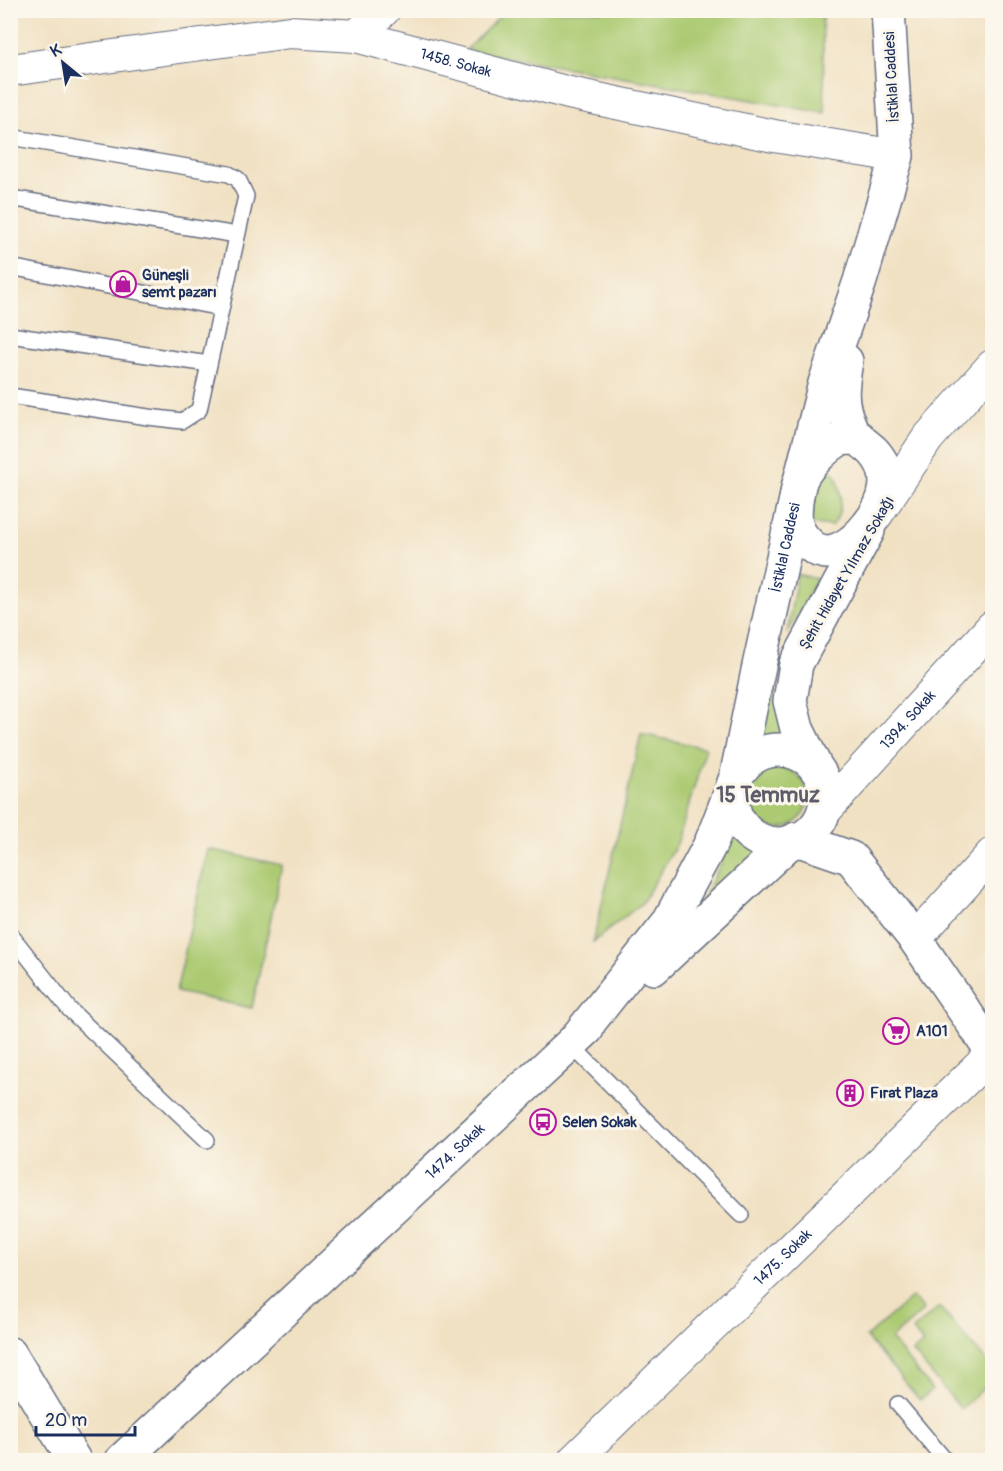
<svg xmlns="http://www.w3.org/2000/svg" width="1003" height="1471" font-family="Pangolin,sans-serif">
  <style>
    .green { fill: #acca72; stroke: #647c68; stroke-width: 1.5 }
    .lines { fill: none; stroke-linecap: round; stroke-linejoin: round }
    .service-casing { stroke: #666d81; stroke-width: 18 }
    .minor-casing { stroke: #666d81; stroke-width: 34 }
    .tertiary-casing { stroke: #666d81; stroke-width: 36 }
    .service { stroke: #fff; stroke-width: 15 }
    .minor { stroke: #fff; stroke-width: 32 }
    .tertiary { stroke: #fff; stroke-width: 33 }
    .labels { text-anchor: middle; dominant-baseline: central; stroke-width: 6; stroke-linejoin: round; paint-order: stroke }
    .street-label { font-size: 15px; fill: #1b2f5e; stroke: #fbf7ec }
    .poi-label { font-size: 15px; font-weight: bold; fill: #1b2f5e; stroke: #fbf7ec; text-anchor: start }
    .district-label { font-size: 21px; font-weight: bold; fill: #5e5c6b; stroke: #fbf7ec }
  </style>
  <rect width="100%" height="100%" fill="#fbf7ec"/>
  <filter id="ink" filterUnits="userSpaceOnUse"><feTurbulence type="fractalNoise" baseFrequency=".0167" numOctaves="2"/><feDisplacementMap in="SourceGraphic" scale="12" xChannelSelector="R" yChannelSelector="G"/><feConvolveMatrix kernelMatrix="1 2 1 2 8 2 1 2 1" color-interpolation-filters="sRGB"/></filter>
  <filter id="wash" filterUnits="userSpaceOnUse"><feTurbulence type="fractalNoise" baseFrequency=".008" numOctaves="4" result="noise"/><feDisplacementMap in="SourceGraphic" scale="24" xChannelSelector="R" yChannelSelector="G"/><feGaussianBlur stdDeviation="1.35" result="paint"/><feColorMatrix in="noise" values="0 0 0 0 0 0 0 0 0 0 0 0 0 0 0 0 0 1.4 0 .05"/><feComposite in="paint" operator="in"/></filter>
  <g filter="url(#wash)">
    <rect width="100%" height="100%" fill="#f1e1c3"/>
    <g class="green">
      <path d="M505,11h317l3,102 -359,-63z"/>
      <path d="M829,471l6,2c7,16 9,39 -3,53l-18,-2 -7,-6v-13l12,-28z"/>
      <path d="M797,574l20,5 -30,55z"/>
      <path d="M772,679l13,58 -24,1z"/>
      <path d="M641,734l65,14 -29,96 -35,59 -49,39z"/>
      <circle cx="778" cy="798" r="30"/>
      <path d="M734,836l25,17 -65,65z"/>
      <path d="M208,849l74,16 -30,143 -76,-16z"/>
      <path d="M912,1297l12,13 -33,29 41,51 -12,10 -54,-63z"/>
      <path d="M939,1307l53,60v14l-31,28 -48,-57 10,-9 -10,-13z"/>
    </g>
  </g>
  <g filter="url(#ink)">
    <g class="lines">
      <defs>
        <g id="service">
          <path d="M10,137l219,37 9,5 8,17 -47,214 -17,11 -34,-4 -138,-21"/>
          <path d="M10,198l227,37"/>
          <path d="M10,267l211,41"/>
          <path d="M10,335l199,29"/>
          <path d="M10,934l59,75 138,131"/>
          <path d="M571,1045l170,170"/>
          <path d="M898,1404l47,56"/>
        </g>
        <g id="minor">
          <path d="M356,36l28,-26"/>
          <path id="s1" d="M10,70l280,-38 66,4 213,57 205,43 123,20"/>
          <path d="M877,514l51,-76 64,-72"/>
          <path id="s2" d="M823,813l169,-186"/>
          <path d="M915,939l77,-85"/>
          <path id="s3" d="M574,1460l418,-406"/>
        </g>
        <g id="tertiary">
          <path d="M846,361c-4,24 -7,40 3,63 1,3 2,6 4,9 5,7 14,12 20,18 22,23 13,52 -5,74 -14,18 -41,40 -61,17 -5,-5 -10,-13 -11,-20 -2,-8 1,-34 4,-41 5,-13 28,-37 41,-42 5,-1 13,-1 18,-1"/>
          <circle cx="779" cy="797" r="47"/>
          <path d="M817,770l-20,-41 -7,-28 6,-37 72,-133"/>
          <path d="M796,839l55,19 64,81 77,112"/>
          <path d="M654,968l136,-126"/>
          <path id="s4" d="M571,1045l97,-122 43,-80 25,-65 23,-112 41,-185 25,-98 35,-102 37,-125 -9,-146"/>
          <path d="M10,1354l64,106"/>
          <path id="s5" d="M122,1460l465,-431"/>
        </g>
      </defs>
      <use href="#service" class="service-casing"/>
      <use href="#minor" class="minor-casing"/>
      <use href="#tertiary" class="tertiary-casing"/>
      <use href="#service" class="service"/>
      <use href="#minor" class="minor"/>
      <use href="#tertiary" class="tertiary"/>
    </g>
  </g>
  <defs>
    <symbol id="shop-ring" viewBox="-11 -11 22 22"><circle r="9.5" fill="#fbf7ec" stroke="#b5179e" stroke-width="1.5"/><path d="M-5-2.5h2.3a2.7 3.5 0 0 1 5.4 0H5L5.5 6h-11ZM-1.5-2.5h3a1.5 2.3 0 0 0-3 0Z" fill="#b5179e"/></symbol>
    <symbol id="supermarket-ring" viewBox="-11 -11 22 22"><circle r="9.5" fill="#fbf7ec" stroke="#b5179e" stroke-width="1.5"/><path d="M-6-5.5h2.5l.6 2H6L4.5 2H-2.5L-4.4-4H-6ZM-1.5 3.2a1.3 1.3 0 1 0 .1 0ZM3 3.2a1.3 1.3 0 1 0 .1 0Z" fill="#b5179e"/></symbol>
    <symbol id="building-ring" viewBox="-11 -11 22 22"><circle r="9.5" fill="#fbf7ec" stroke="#b5179e" stroke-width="1.5"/><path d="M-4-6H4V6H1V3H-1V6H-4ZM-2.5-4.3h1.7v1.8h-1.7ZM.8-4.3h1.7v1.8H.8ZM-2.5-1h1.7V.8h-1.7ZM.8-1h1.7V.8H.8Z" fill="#b5179e"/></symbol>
    <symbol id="bus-ring" viewBox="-11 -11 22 22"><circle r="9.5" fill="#fbf7ec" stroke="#b5179e" stroke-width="1.5"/><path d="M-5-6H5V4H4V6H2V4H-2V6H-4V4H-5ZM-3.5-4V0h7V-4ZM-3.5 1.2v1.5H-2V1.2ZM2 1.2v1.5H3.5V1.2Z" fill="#b5179e"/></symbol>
  </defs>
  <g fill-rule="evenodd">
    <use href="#shop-ring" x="108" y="269" width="30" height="30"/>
    <use href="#supermarket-ring" x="881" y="1016" width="30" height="30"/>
    <use href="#building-ring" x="835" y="1078" width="30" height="30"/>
    <use href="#bus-ring" x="528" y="1107" width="30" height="30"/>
  </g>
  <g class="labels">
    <g class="street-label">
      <text stroke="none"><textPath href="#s1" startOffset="452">1458. Sokak</textPath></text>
      <text transform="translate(892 77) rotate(-93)">İstiklal Caddesi</text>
      <text stroke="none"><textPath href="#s4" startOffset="552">İstiklal Caddesi</textPath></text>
      <text transform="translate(847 573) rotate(-60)">Şehit Hidayet Yılmaz Sokağı</text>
      <text stroke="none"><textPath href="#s2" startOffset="126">1394. Sokak</textPath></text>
      <text stroke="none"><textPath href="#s5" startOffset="454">1474. Sokak</textPath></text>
      <text stroke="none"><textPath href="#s3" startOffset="291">1475. Sokak</textPath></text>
    </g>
    <g class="poi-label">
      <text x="142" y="275">Güneşli<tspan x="142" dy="17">semt pazarı</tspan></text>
      <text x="916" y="1031">A101</text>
      <text x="870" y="1093">Fırat Plaza</text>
      <text x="562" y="1122">Selen Sokak</text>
    </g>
    <g class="district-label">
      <text x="768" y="795">15 Temmuz</text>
    </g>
  </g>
  <rect width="1003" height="1471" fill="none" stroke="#fbf7ec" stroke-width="36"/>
  <g transform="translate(63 63) rotate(330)" stroke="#fbf7ec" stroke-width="4.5" paint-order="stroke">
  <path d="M0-4.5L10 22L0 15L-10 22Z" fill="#1b2f5e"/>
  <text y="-9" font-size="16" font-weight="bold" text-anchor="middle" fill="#1b2f5e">K</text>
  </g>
  <path d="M36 1426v9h99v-9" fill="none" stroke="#1b2f5e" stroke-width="3"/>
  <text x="45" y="1426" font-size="18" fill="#1b2f5e" stroke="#fbf7ec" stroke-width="4.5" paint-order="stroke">20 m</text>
</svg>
